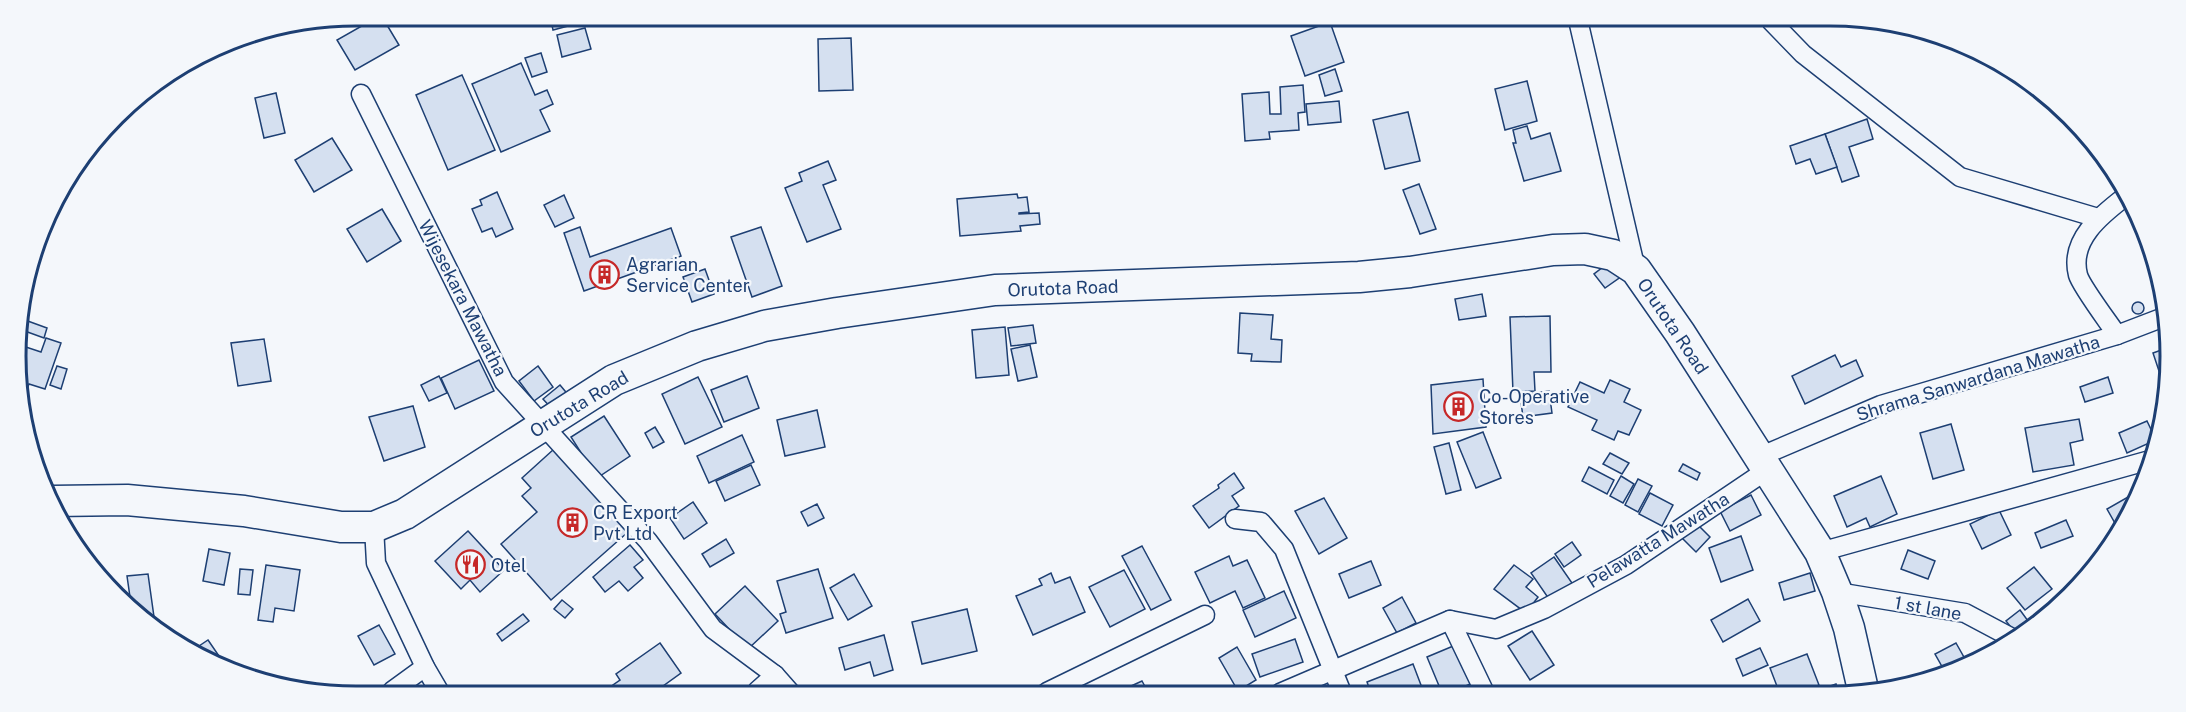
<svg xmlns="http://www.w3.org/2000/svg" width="2186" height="712" font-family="'Public Sans',sans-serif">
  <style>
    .building { fill: #d5e0f0; stroke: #1d3f73; stroke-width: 1.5 }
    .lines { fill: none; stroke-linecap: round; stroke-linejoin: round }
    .street-casing { stroke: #1d3f73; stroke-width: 21 }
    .primary-casing { stroke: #1d3f73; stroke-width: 33 }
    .street { stroke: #f4f7fb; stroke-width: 18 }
    .primary { stroke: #f4f7fb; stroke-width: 30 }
    .labels { text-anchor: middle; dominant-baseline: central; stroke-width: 4.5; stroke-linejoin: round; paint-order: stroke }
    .poi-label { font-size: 18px; fill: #1d3f73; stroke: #f4f7fb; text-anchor: start }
    .street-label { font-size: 18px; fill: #1d3f73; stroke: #f4f7fb }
    .rim { fill: none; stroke: #1d3f73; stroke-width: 3 }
  </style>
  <rect width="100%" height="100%" fill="#f4f7fb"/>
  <g class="building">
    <path d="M381,15l18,30 -44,25 -18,-30z"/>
    <path d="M550,16h52v1l-49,13z"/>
    <path d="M1330,22l14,40 -39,14 -14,-40z"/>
    <path d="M585,28l6,21 -29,8 -5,-22z"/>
    <path d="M851,38l2,52 -34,1 -1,-52z"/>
    <path d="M541,53l6,19 -15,5 -7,-19z"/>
    <path d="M521,63l14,32 12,-5 6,14 -13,6 10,21 -49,21 -29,-68z"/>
    <path d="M1335,69l7,22 -17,5 -6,-21z"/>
    <path d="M462,75l33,75 -47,20 -32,-75z"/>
    <path d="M1527,81l10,40 -32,9 -10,-41z"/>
    <path d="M1303,85l2,27 -7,1 1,17 -30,2 1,7 -25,2 -3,-47 27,-2 1,22h11l-1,-27z"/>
    <path d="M276,93l9,40 -21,5 -9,-40z"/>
    <path d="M1339,101l2,21 -33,3 -2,-21z"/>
    <path d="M1408,112l12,49 -35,8 -12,-49z"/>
    <path d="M1867,119l6,20 -24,8 10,29 -17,6 -17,-48z"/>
    <path d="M1527,126l4,13 19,-6 11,38 -37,10 -11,-38h3l-3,-13z"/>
    <path d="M1825,134l12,33 -21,7 -6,-15 -14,5 -6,-18z"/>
    <path d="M332,138l20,32 -38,22 -19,-32z"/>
    <path d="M828,161l8,19 -13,5 18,44 -34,13 -22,-54 17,-7 -3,-8z"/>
    <path d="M1419,184l17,45 -16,5 -17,-44z"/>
    <path d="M497,192l16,37 -17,8 -4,-9 -10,4 -10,-23 10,-4 -2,-5z"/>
    <path d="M1017,194l1,4 9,-1 2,15 -10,1v1l20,-1 1,11 -20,2 1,5 -61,5 -3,-37z"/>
    <path d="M564,195l10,23 -19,9 -11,-22z"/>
    <path d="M382,209l19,32 -34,21 -20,-33z"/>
    <path d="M580,227l10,30 81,-29 10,28 -97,35 -20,-58z"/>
    <path d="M761,227l21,59 -30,11 -21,-60z"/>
    <path d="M1611,261l11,15 -17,12 -11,-14z"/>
    <path d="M705,269l9,25 -22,8 -9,-25z"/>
    <path d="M1482,294l4,22 -27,4 -4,-21z"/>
    <circle cx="2138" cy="308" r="6"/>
    <path d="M1240,313l33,2 -2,24 11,1 -1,22 -30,-1 1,-7 -14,-1z"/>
    <path d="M1550,316l1,56h-17l1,19 -22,1 -3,-75z"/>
    <path d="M25,320l22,8 -3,10 -22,-8z"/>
    <path d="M1033,325l3,18 -25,3 -3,-18z"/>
    <path d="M1005,327l4,48 -33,3 -4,-48z"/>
    <path d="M46,338l15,5 -16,46 -16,-5 -3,8 -3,-1 -3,-46 21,7z"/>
    <path d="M264,339l7,42 -33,5 -7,-43z"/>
    <path d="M1030,345l7,32 -19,4 -7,-32z"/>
    <path d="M2164,349v34h-1l-10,-30z"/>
    <path d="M1835,355l6,12 15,-7 7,16 -58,28 -13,-28z"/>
    <path d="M479,360l15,31 -39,18 -14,-31z"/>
    <path d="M57,366l10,3 -6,20 -11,-4z"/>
    <path d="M538,366l15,21 -19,14 -15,-20z"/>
    <path d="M439,376l8,17 -18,8 -8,-16z"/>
    <path d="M747,376l12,32 -35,14 -13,-32z"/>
    <path d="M698,377l24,50 -37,17 -23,-50z"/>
    <path d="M2108,377l5,16 -28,9 -5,-15z"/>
    <path d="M1483,379l3,48 -53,7 -2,-49z"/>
    <path d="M1610,380l20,9 -6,13 17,8 -12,25 -11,-4 -4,9 -22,-10 5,-10 -29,-13 12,-25 24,11z"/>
    <path d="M560,385l10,12 -16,14 -11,-12z"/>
    <path d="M1549,391l3,22 -29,4 -3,-22z"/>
    <path d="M413,406l12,41 -41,14 -15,-44z"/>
    <path d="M817,410l8,37 -40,9 -8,-36z"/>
    <path d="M604,416l26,40 -33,22 -26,-41z"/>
    <path d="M2079,419l4,21 -13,3 4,22 -41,7 -8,-44z"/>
    <path d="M2147,421l9,19 -29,13 -8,-20z"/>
    <path d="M1951,424l13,46 -31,9 -13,-46z"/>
    <path d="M655,427l9,15 -11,6 -8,-15z"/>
    <path d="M1483,432l18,46 -25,10 -19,-46z"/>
    <path d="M742,435l12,27 -45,21 -12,-27z"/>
    <path d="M1449,443l12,47 -15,4 -12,-47z"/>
    <path d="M554,449l74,83 -77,68 -50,-56 36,-32 -15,-16 9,-8 -9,-10z"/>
    <path d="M1610,453l19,10 -7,11 -19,-10z"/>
    <path d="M1683,464l17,9 -3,7 -18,-9z"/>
    <path d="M751,465l9,20 -35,16 -9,-20z"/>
    <path d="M1589,467l25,13 -7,14 -25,-13z"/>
    <path d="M1234,473l10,15 -12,8 7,10 -30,22 -16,-22 26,-18 -1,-3z"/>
    <path d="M1621,476l13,8 -11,19 -13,-7z"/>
    <path d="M1881,476l16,38 -27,13 -4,-9 -19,9 -13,-31z"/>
    <path d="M1638,479l14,7 -14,26 -13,-7z"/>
    <path d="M1650,493l23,12 -11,21 -23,-12z"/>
    <path d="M2135,493l2,3 -12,31 -5,5 -13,-23z"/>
    <path d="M1751,495l10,20 -31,16 -10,-20z"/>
    <path d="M1324,498l23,40 -28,16 -24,-43z"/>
    <path d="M693,502l14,21 -23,16 -14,-21z"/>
    <path d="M817,504l7,14 -16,8 -7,-14z"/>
    <path d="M1999,510l12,25 -29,14 -12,-25z"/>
    <path d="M2066,520l7,16 -32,12 -6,-15z"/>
    <path d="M1695,522l15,15 -14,15 -15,-15z"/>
    <path d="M468,531l36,39 -24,22 -10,-12 -9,9 -26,-28z"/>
    <path d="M1741,536l12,34 -32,12 -12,-34z"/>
    <path d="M726,539l8,14 -24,14 -8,-13z"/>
    <path d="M1572,542l9,13 -17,12 -9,-13z"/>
    <path d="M630,545l13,15 -9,7 9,11 -15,13 -9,-10 -14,11 -12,-15z"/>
    <path d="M1142,546l29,54 -20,10 -29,-54z"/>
    <path d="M209,549l21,4 -6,32 -21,-4z"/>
    <path d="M1908,550l27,11 -7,18 -27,-10z"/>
    <path d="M1229,556l4,10 14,-6 18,38 -22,10 -8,-17 -25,12 -15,-31z"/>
    <path d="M1554,557l18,26 -23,16 -18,-26z"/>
    <path d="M1371,561l10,24 -32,13 -10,-24z"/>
    <path d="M266,565l34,5 -6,41 -19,-3 -2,14 -15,-2z"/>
    <path d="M1514,565l19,14 -7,8 12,10 -12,16 -32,-24z"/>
    <path d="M2034,567l18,22 -27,21 -18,-22z"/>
    <path d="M240,569l13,1 -3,25 -12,-1z"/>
    <path d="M818,569l15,49 -47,15 -6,-19 6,-2 -9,-31z"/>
    <path d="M1124,570l21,39 -35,18 -21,-40z"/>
    <path d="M1051,573l4,10 15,-6 15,35 -52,23 -17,-39 26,-11 -3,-6z"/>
    <path d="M1810,573l5,18 -31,9 -5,-17z"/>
    <path d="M148,574l6,43 -8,2 -15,-15 -4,-28z"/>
    <path d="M854,574l18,32 -24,14 -18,-32z"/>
    <path d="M745,586l33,35 -30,28 -33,-35z"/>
    <path d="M1284,591l12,27 -41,19 -12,-27z"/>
    <path d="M1402,597l14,26 -19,10 -14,-25z"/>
    <path d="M1748,599l12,22 -37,21 -12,-22z"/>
    <path d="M562,600l11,9 -8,9 -11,-9z"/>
    <path d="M967,609l10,42 -55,13 -10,-42z"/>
    <path d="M2020,610l11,15 -14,10 -11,-14z"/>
    <path d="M523,614l6,7 -27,20 -5,-7z"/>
    <path d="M379,625l16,29 -21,11 -16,-29z"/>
    <path d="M1532,631l22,34 -24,15 -22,-34z"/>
    <path d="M884,635l9,35 -19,6 -4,-14 -25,8 -6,-22z"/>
    <path d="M1295,639l8,23 -43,15 -8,-23z"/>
    <path d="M208,640l11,16 -5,3 -21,-9z"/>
    <path d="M660,643l21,30 -25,18h-39l-4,-6 7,-5 -4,-6z"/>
    <path d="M1956,643l9,16 -21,11 -9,-16z"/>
    <path d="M1458,644l17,38 -26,11h-7l-15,-36z"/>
    <path d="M1237,647l19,33 -18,11 -19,-33z"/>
    <path d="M1760,648l8,17 -25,11 -7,-17z"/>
    <path d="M1807,654l12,31 -23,9h-16l-10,-26z"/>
    <path d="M1413,664l11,29h-53l-4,-11z"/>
    <path d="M1142,681l6,11h-17l-2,-5z"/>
    <path d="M1836,684l3,10h-31z"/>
    <path d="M1324,685l3,8h-22z"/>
  </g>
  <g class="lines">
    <defs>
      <g id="street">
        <path d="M1578,20l58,250"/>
        <path d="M1771,21l32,33 157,123 138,41"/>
        <path d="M361,94l143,288 144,159 65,88 62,46 15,17"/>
        <path d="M2117,335c-8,-12 -36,-49 -39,-60 -9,-35 23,-60 48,-79"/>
        <path d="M1759,457l122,-52 236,-70 47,-18"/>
        <path d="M1235,519l26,3 23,27 58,144"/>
        <path d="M374,527l2,36 49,104 14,24"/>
        <path d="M1820,552l330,-92"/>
        <path d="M1837,592l128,21 49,26"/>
        <path d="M1450,620l35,73"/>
        <path d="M392,691l33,-24"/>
        <path d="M757,691l18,-16"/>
        <path d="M1047,692l158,-77"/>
        <path d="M1280,693l170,-73 46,9 48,-20 82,-44 141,-95"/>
      </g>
      <path id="primary" d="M53,501l74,-1 117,11 97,16h33l31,-13 209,-134 83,-34 67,-20 73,-13 158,-23 364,-13 51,-5 143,-22 32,-1 28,6 23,15 44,63 140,219 17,40 12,36 15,66"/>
    </defs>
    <use href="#street" class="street-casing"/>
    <use href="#primary" class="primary-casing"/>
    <use href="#street" class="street"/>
    <use href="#primary" class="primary"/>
  </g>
  <defs>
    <symbol id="building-ring" viewBox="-11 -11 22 22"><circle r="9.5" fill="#f4f7fb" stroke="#c62828" stroke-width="1.5"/><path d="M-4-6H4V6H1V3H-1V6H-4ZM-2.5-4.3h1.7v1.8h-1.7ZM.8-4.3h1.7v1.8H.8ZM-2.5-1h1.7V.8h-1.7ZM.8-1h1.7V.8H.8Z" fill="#c62828"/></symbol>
    <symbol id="restaurant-ring" viewBox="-11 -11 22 22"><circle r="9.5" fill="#f4f7fb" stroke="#c62828" stroke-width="1.5"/><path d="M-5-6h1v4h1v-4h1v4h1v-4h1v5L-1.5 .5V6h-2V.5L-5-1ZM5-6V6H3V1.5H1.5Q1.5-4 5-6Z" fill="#c62828"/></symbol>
  </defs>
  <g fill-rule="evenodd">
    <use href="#building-ring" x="588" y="258" width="33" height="33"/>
    <use href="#building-ring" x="1442" y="390" width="33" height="33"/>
    <use href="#building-ring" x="556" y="506" width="33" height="33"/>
    <use href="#restaurant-ring" x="454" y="548" width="33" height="33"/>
  </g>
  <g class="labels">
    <g class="poi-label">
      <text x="626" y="264">Agrarian<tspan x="626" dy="21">Service Center</tspan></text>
      <text x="1479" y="396">Co-Operative<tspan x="1479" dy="21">Stores</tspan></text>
      <text x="593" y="512">CR Export<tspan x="593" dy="21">Pvt Ltd</tspan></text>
      <text x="491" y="565">Otel</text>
    </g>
    <g class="street-label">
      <text transform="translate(1063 288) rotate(-2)">Orutota Road</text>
      <text transform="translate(463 298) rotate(63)">Wijesekara Mawatha</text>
      <text transform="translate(1673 326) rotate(56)">Orutota Road</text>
      <text transform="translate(1978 378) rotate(-17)">Shrama Sanwardana Mawatha</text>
      <text transform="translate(579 404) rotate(-31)">Orutota Road</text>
      <text transform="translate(1658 540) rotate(-32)">Pelawatta Mawatha</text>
      <text transform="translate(1928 608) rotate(10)">1 st lane</text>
    </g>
  </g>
  <path d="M0 0H2186V712H0ZM356 26H1830A330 330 0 0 1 2160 356V356A330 330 0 0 1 1830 686H356A330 330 0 0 1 26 356V356A330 330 0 0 1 356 26Z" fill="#f4f7fb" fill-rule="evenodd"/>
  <path class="rim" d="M356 26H1830A330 330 0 0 1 2160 356V356A330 330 0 0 1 1830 686H356A330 330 0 0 1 26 356V356A330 330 0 0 1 356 26Z"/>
</svg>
